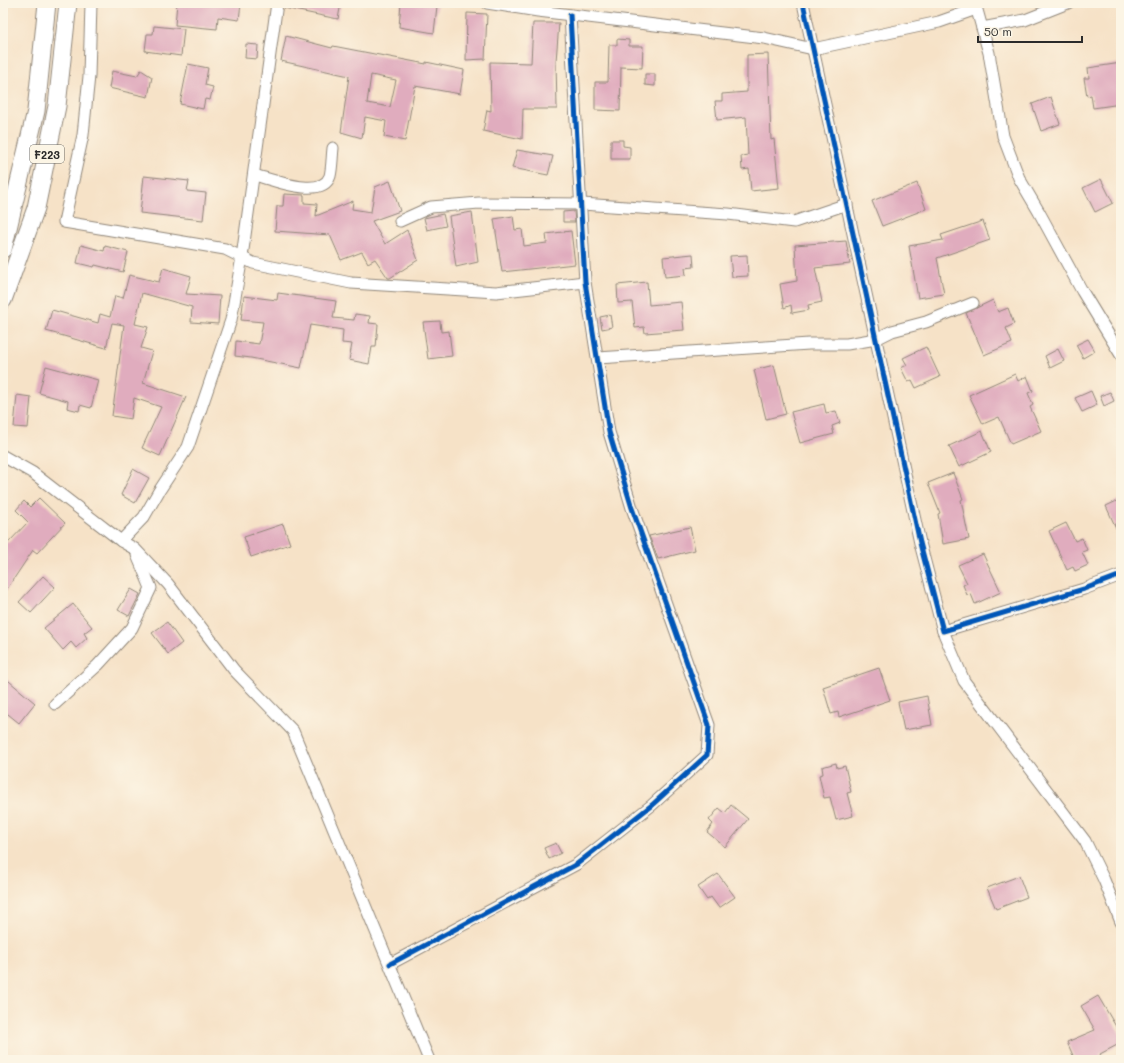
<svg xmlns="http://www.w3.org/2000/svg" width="1124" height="1063" font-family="Mali,sans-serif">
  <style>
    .building { fill: #e0acbe; fill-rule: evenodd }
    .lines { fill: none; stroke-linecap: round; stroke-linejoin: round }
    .street-casing { stroke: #908679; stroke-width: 13 }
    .primary-casing { stroke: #908679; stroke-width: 19 }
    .street { stroke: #fff; stroke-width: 11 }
    .primary { stroke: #fff; stroke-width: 17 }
    .cycleway-casing { stroke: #fcf5e5; stroke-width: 8 }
    .cycleway { stroke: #0057b8; stroke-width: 5 }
    .labels { text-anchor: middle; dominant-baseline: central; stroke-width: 4; stroke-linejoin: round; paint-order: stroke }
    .shield { fill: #fcf5e5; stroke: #6a6863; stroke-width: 1 }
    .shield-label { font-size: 11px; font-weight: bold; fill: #2b2b2b }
  </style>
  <rect width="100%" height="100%" fill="#fcf5e5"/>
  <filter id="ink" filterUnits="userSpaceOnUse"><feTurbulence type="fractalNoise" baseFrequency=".025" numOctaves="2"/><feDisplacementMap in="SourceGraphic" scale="8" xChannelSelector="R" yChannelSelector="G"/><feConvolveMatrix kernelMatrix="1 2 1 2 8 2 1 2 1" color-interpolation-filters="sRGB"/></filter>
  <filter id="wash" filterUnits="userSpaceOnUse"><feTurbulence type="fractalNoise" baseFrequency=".012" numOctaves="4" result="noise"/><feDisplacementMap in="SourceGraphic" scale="16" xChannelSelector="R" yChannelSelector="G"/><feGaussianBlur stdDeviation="0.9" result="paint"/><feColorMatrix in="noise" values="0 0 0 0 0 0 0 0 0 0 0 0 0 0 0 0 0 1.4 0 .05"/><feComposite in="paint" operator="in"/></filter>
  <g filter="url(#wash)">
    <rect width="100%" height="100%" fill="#f6e2c7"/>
    <g id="blocks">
      <g class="building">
        <path d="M177,3h64l-2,17 -21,-3 -1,12 -42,-4z"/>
        <path d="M285,3h56l-3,16 -54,-11z"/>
        <path d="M401,3h17l19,3 -3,27 -35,-6z"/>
        <path d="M467,13l20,1 -2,45 -19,1z"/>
        <path d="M533,23h26l-3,38 1,48h-34l-1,30 -39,-8 4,-21 4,1 -1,-49 41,1z"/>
        <path d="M154,26l30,3 -3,27 -36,-5 2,-17h6z"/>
        <path d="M286,36l46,12 1,-2 93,18v-2l38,8 -4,24 -45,-8 -10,55 -21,-4 2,-16 -21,-4 -3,21 -21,-6 8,-56 -68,-15zM371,75l25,5 -6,27 -23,-4z"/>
        <path d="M617,39l12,1v6h14l-1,22 -21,-1 -1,44 -25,-1v-28h13l1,-37h8z"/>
        <path d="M246,44l12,1 -1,14 -12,-1z"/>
        <path d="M768,54l3,86 3,-1 5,49 -28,3 -2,-22 -7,1 -1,-14 7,-1 -2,-38 -29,3 -2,-19h7v-7l25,-2v-37z"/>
        <path d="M1121,63v41l-28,4 -2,-13 -4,1 -3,-18h5l-1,-10z"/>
        <path d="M188,64l20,4 -3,17 8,2 -3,13 -5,-1 -2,10 -23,-5z"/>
        <path d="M141,70l11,7 -4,20 -39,-9 3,-17 25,5z"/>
        <path d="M645,74h10v12l-10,-1z"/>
        <path d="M1051,97l9,27 -19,7 -9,-27z"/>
        <path d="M611,140h12v6l7,1v12h-19z"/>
        <path d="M517,150l36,6 -5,19 -36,-7z"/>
        <path d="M144,176l45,5 -2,10 19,2 -3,27 -63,-7z"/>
        <path d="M1101,179l12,24 -18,9 -12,-24z"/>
        <path d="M390,181l10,30 -28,10 13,23 22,-14 11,30 -28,18h-2l-13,-19 -7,4 -6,-11 -21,8 -11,-25 -55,-4 2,-25h6l1,-12 20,1v8l13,1 -1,12 37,-15 -1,8 19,3 4,-25z"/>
        <path d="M917,183l9,26 -44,17 -10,-25z"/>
        <path d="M574,211l1,11h-12v-10z"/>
        <path d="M472,212l6,50 -22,5 -7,-51z"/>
        <path d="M443,214l3,12 -19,4 -3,-12z"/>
        <path d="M513,216l2,14 7,-1 2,17 23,-3 -1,-9 25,-3 4,33 -73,8 -8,-53z"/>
        <path d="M983,221l7,19 -53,18 7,36 -26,4 -9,-52 34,-6 -2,-5z"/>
        <path d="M846,241l4,23 -35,4 7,34 -14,3 1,5 -17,3 -1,-8 -7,3 -4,-24 17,-3 -2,-36z"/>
        <path d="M81,245l23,6 1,-5 23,6 -5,20 -28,-7 -1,2 -17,-4z"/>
        <path d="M693,254l1,13 -9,1 1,7 -21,2 -2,-20z"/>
        <path d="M747,255l1,21 -16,1 -2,-21z"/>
        <path d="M163,268l28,8 -5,18 34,2 -2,28 -27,-2 1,-15 -50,-14 -7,31 13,3 -7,21 11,3 -9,32 43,14 -26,59 -18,-8 19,-41 -27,-9 -3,21 -19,-3 12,-91 -12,-2 -6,25 -60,-17 6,-21 46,13 2,-9 10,3 5,-21 8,2 6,-23 30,7z"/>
        <path d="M647,282l2,23 32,-3 3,28 -39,3 -1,-6 -9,1 -3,-26 -14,1 -1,-18z"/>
        <path d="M278,293l58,8 -3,17 21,2 1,-6 15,2 -1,7 9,1 -2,23h-4l-3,17 -20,-4 3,-16 -10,-1 1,-13 -33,-5 -9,43 -50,-10 -16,-2 1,-15 23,3 4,-22 -22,-2 3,-24 33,4z"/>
        <path d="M993,300l5,12 10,-4 6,16 -8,4 6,15 -28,12 -18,-42z"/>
        <path d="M610,315l2,12 -10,2 -2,-12z"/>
        <path d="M440,321l1,11 8,-1 3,25 -24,3 -5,-37z"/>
        <path d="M1088,339l7,12 -12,7 -7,-13z"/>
        <path d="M926,347l14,30 -24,11 -4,-8 -4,2 -7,-14 6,-3 -4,-7z"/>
        <path d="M1058,349l6,12 -14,7 -5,-12z"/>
        <path d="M774,365l12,49 -20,5 -12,-49z"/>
        <path d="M46,366l52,14 -7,28 -11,-3 -1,6 -12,-3 1,-7 -29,-8z"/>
        <path d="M1015,374l3,7 9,-5 6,15 -5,2 5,12 -3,2 11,24 -30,13 -12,-27 -16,7 -14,-29z"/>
        <path d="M1091,391l6,14 -15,7 -7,-14z"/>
        <path d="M1110,392l4,9 -10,5 -4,-10z"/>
        <path d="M17,395l14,2 -3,31 -14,-1z"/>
        <path d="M824,404l2,9 10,-2 4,12 -8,3 2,8 -34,9 -9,-31z"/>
        <path d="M982,431l9,21 -32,15 -10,-21z"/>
        <path d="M133,469l16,9 -14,25 -14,-8z"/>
        <path d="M953,473l10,26 -2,1 8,39 -26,5 -5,-30 2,-1 -12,-30z"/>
        <path d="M39,498l26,25 -28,30 -4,-3 -30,45v-56l5,4 20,-21 -12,-12 8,-9 6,6z"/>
        <path d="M1121,499v40l-15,-33z"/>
        <path d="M1066,523l9,18 7,-3 5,12 -5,2 6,13 -13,6 -2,-4 -6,3 -18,-39z"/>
        <path d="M283,524l7,20 -39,13 -7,-20z"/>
        <path d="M690,527l5,23 -37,9 -9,-23z"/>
        <path d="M983,554l18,38 -26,12 -4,-10 -4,1 -4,-10 4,-2 -9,-18z"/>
        <path d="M43,576l12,11 -24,26 -12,-11z"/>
        <path d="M131,589l9,5 -11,22 -11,-6z"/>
        <path d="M73,604l19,23 -8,6 3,5 -11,10 -5,-6 -8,8 -19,-22z"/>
        <path d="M167,622l15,21 -14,11 -16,-21z"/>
        <path d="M879,668l11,32 -51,17 -1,-5 -7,2 -8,-27z"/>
        <path d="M3,676l32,27 -16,20 -16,-13z"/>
        <path d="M927,696l5,29 -28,5 -6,-28z"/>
        <path d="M836,763l1,5 8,-2 6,26 -4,1 6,23 -17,4 -6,-23 -6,1 -5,-23 4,-1 -1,-7z"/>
        <path d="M731,805l17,14 -23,28 -18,-15 6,-8 -4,-4 10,-12 6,5z"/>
        <path d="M556,843l5,10 -12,6 -5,-11z"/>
        <path d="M718,874l17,23 -16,11 -8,-11 -4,3 -9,-13z"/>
        <path d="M1019,876l8,21 -31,12 -9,-21z"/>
        <path d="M1098,996l23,39v8l-21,11 3,6h-28l-8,-18 28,-12 -14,-24z"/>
      </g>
    </g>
  </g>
  <g filter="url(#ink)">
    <use href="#blocks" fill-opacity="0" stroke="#908679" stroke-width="1"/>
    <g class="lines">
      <defs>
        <g id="street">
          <path d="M91,3l-2,73 -6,59 -19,87 161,27 28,14 98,20 145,9 89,-10"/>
          <path d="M487,3l51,8 226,27 49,11 126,-27 37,-13"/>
          <path d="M803,3l117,540 23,88 141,-42 37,-14"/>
          <path d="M975,3l14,50 14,83 16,42 20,34 43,79 39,64"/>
          <path d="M982,28l43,-8 43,-17"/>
          <path d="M254,175c17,4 68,25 76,1 2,-8 2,-19 3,-28"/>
          <path d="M400,221l31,-14 48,-4 103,1 146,10 66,8 53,-18"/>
          <path d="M598,358l211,-14h38l29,-5 16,-8 34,-9 47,-19"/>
          <path d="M3,456l30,17 88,68 14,8 33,35 66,86 59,61 136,329"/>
          <path d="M121,541l23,-24 15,-26 29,-44 43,-127 11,-63 35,-254"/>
          <path d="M943,631l21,50 121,160 19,39 17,42"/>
          <path d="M55,704l43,-39 34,-37 19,-40 -14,-33"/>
          <path d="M390,964l187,-100 75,-59 55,-50 2,-30 -77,-217 -23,-76 -24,-150 -15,-267"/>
        </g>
        <g id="primary">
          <path d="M3,249l33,-138 11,-108"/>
          <path d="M3,300l33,-92 21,-102 11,-103"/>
        </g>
      </defs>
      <use href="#street" class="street-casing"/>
      <use href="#primary" class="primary-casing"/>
      <use href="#street" class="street"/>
      <use href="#primary" class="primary"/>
      <defs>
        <g id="cycleway">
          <path d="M803,3l117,540 23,88 141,-42 37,-14"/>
          <path d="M390,964l187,-100 75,-59 55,-50 2,-30 -77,-217 -23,-76 -24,-150 -15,-267"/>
        </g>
      </defs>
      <use href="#cycleway" class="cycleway-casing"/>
      <use href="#cycleway" class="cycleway"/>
    </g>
  </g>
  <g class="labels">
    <rect class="shield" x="30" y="145" width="34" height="18" rx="3"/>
    <g class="shield-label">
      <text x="47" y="154">F223</text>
    </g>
  </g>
  <rect width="1124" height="1063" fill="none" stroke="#fcf5e5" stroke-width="16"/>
  <path d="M978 36v6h104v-6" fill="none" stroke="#2b2b2b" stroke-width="2"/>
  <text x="984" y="36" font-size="12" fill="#2b2b2b" stroke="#fcf5e5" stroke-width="3" paint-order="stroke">50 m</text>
</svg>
